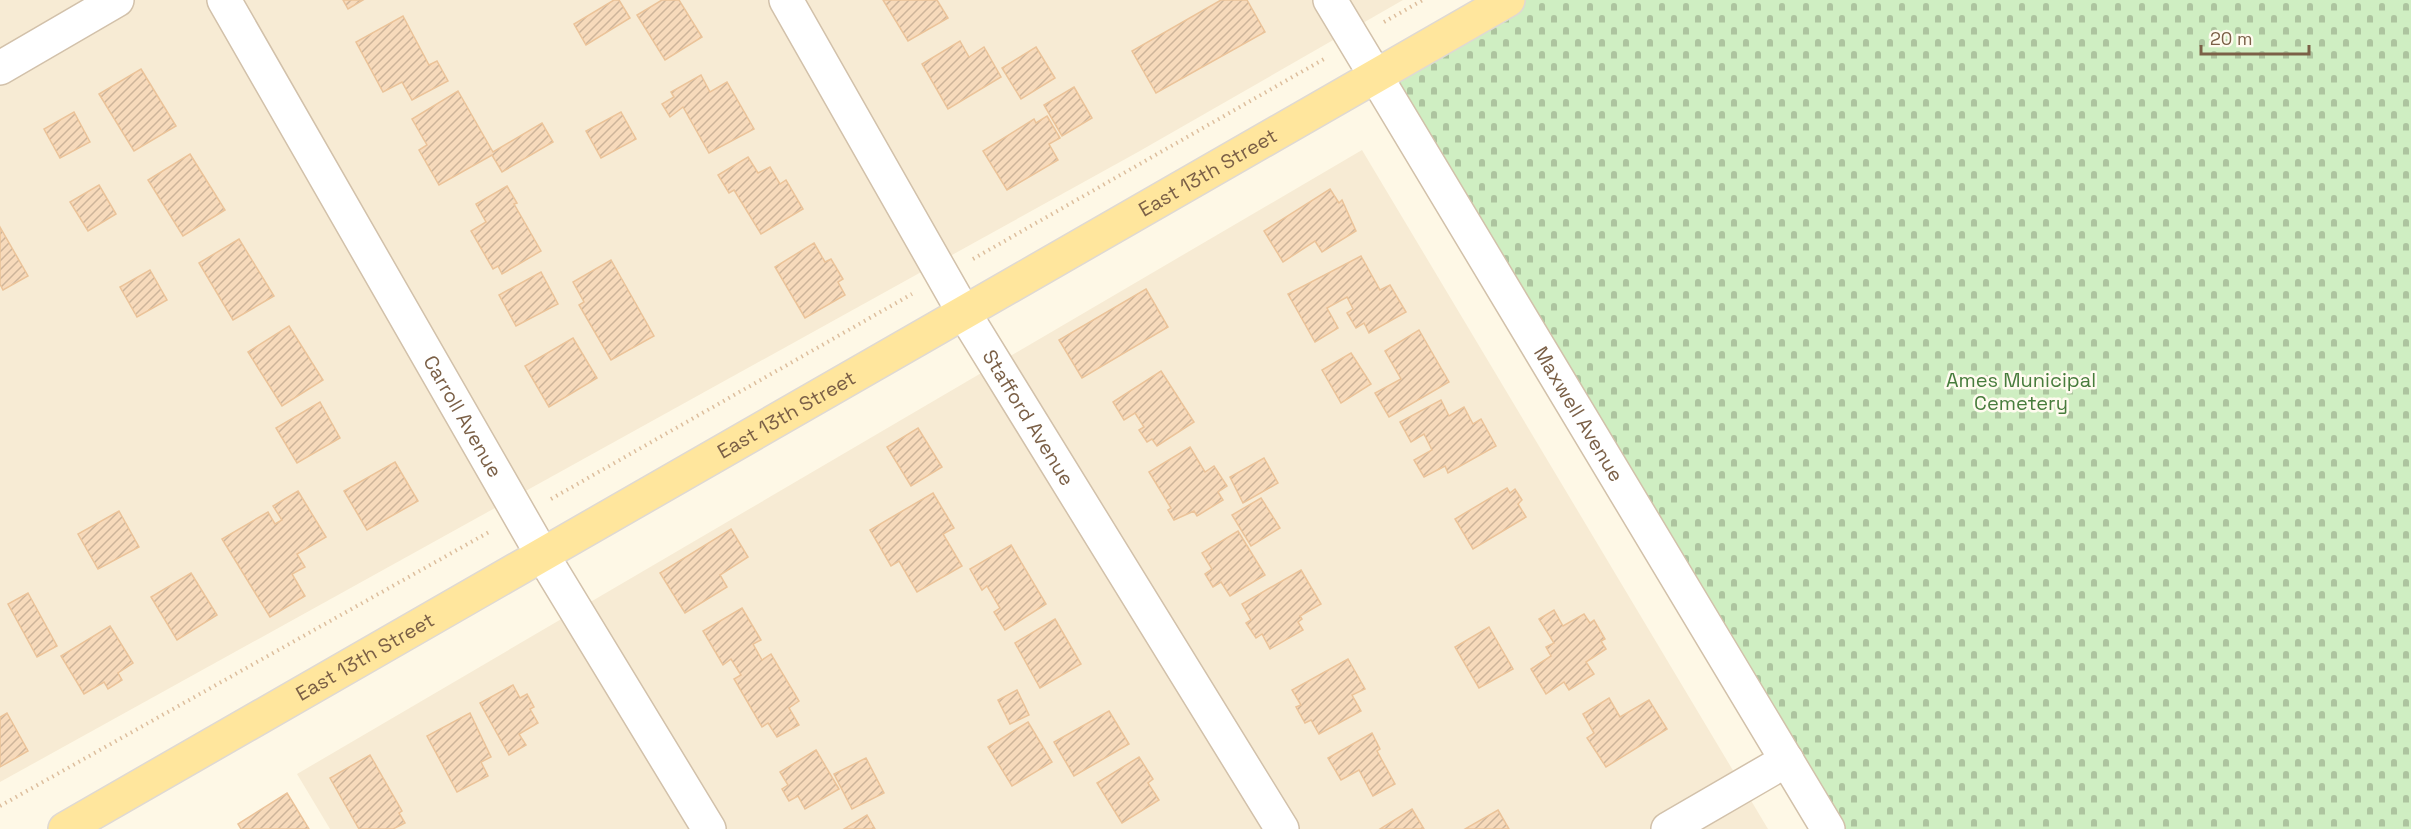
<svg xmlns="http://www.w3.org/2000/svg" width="2411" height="829" font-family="'Space Grotesk',sans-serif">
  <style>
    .residential { fill: #f7ebd4 }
    .cemetery { fill: url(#cemetery-stones) }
    .building { fill: url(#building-hatch); stroke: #ebc399; stroke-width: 1.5 }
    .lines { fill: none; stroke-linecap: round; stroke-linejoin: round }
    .minor-casing { stroke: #d2c1aa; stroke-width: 36 }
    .major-casing { stroke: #dfd9d3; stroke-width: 36 }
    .path { stroke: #ddbe9d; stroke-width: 4; stroke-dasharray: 1.5 4.5; stroke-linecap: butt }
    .minor { stroke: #fff; stroke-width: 33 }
    .major { stroke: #ffe69d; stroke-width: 33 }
    .labels { text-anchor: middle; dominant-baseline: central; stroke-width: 5; stroke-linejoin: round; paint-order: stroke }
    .street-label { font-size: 20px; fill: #7b6047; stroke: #fffbef }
    .park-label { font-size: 20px; fill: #477c3c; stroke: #fffbef }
  </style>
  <defs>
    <pattern id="cemetery-stones" width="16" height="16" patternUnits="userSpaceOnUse" patternTransform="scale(1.5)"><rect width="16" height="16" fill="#cfeec2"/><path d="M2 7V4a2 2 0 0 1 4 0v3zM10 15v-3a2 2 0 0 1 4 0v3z" fill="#adc49f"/></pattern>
    <pattern id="building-hatch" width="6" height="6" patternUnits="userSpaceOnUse" patternTransform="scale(1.5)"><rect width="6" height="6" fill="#f7dabb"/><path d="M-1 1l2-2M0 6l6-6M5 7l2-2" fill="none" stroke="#cdb49a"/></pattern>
  </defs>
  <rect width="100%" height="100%" fill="#fef8e6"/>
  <g class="residential">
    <path d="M0,0h1403l-265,152 -1138,630z"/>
    <path d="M1362,150l406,679h-1438l-33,-55z"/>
  </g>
  <path class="cemetery" d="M1508,0h903v829h-583l-454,-752z"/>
  <g class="building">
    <path d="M343,0h20l-15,9z"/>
    <path d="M614,0h5l11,18 -44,27 -12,-21z"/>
    <path d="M662,0h17l23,37 -37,23 -28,-45z"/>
    <path d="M883,0h54l11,18 -40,23z"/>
    <path d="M1221,0h26l18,32 -109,61 -24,-42z"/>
    <path d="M403,16l26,49 8,-4 11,20 -36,19 -10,-18 -19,10 -27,-50z"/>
    <path d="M960,41l9,16 15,-10 17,30 -53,32 -26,-45z"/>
    <path d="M1036,47l19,31 -34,21 -19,-31z"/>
    <path d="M141,69l35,57 -42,25 -35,-57z"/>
    <path d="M701,75l9,17 17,-10 27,47 -45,24 -26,-46 -13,10 -8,-13 12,-7 -3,-5z"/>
    <path d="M1074,87l18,31 -30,18 -18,-31z"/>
    <path d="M458,91l35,61 49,-29 11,19 -51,30 -10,-17 -53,30 -20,-35 8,-5 -15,-26z"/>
    <path d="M74,112l16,30 -30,16 -16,-29z"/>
    <path d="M621,112l15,27 -35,19 -15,-27z"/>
    <path d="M1047,116l13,22 -11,6 9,16 -51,30 -24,-39 51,-32 2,4z"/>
    <path d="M190,154l35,56 -42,26 -35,-56z"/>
    <path d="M748,157l10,16 12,-6 10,17 6,-4 17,29 -42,25 -27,-44 -5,3 -11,-18z"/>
    <path d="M99,185l17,29 -28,17 -18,-29z"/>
    <path d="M507,186l10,17 -3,1 27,47 -39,23 -4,-8 -5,3 -22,-38 15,-9 -10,-18z"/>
    <path d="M1330,189l9,14 3,-3 14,31 -34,21 -7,-11 -32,21 -19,-31z"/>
    <path d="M0,227l28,49 -25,14 -3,-6z"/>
    <path d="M239,239l35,57 -41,24 -34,-57z"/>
    <path d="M814,243l11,19 6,-3 12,20 -5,3 7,13 -40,23 -30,-51z"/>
    <path d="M1361,256l19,34 10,-5 16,27 -37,21 -5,-10 -8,5 -9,-15 6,-4 -6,-12 -20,11 11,20 -23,14 -27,-48z"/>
    <path d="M611,260l43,76 -43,24 -32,-55 5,-3 -11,-20z"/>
    <path d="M150,270l17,30 -30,17 -17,-30z"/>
    <path d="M541,272l17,32 -42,22 -17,-31z"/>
    <path d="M1146,289l22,38 -86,51 -23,-38z"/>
    <path d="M289,326l34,54 -41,26 -34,-54z"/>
    <path d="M1419,330l30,52 -60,35 -14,-24 26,-14 -16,-28z"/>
    <path d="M573,338l24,40 -48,29 -24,-41z"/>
    <path d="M1351,353l20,31 -30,19 -19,-33z"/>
    <path d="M1161,371l33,51 -37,24 -5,-7 -5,3 -8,-12 5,-3 -9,-14 -11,7 -11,-18z"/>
    <path d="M1441,400l8,16 15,-9 9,17 8,-5 15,27 -48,27 -3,-7 -21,11 -10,-17 18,-10 -8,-16 -13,8 -11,-20z"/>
    <path d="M320,402l20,36 -43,25 -21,-35z"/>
    <path d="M918,428l24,39 -31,19 -24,-39z"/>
    <path d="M1190,447l15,25 9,-6 13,20 -9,6 5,8 -26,16 -3,-5 -20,9 -6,-10 3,-2 -22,-36z"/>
    <path d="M1264,458l14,25 -35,20 -13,-26z"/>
    <path d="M395,462l23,39 -51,29 -23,-39z"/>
    <path d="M1507,488l3,5 5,-4 7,11 -4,4 8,13 -53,32 -18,-30z"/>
    <path d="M298,491l28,46 -29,17 8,13 -13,7 13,22 -35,21 -48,-78 46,-27 7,12 7,-4 -9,-14z"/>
    <path d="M933,493l21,35 -11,6 19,32 -45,26 -18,-31 -8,5 -21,-36z"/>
    <path d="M1261,498l19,30 -29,18 -19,-31z"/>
    <path d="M119,511l20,36 -41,22 -20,-35z"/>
    <path d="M731,529l17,28 -28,18 7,12 -42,26 -25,-40z"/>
    <path d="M1238,531l27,44 -35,21 -9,-14 -8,5 -8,-13 7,-5 -10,-16z"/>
    <path d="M1011,545l35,59 -41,26 -11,-18 6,-4 -13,-22 -5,4 -12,-21z"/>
    <path d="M1301,570l20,34 -21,12 2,3 -4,3 5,8 -33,19 -8,-15 -6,4 -10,-15 5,-3 -9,-16z"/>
    <path d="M191,573l26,42 -40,25 -26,-43z"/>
    <path d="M28,593l29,53 -20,11 -29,-53z"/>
    <path d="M742,608l19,32 -8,4 9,16 9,-6 28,47 -10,7 10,17 -22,12 -9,-14 -6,4 -28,-48 7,-4 -10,-16 -8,6 -20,-34z"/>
    <path d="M1554,610l9,16 21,-12 6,9 4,-3 11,19 -4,2 5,8 -20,13 8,12 -25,16 -5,-8 -18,12 -15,-25 20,-13 -5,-9 8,-4 -15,-24z"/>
    <path d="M1055,619l26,45 -41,24 -25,-45z"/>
    <path d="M110,626l23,37 -15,10 4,7 -14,9 -4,-7 -20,12 -23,-38z"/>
    <path d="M1489,627l24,42 -34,19 -24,-41z"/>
    <path d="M1348,659l17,30 -13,6 9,16 -42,23 -8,-14 -6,3 -9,-16 5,-2 -9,-15z"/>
    <path d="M513,685l7,13 7,-4 7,13 -4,2 8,14 -19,11 7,11 -17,10 -29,-52z"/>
    <path d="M1017,690l12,25 -19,9 -12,-24z"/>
    <path d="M1609,698l11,19 29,-17 18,29 -61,38 -19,-29 7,-5 -11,-19z"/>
    <path d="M1109,711l20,33 -55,32 -20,-34z"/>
    <path d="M7,713l21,38 -28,16v-50z"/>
    <path d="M470,713l21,44 -10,5 7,14 -31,16 -30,-56z"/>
    <path d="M1028,722l24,40 -40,24 -24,-39z"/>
    <path d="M1372,733l8,16 -3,2 18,33 -22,12 -14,-26 -18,10 -13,-22z"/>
    <path d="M816,750l23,39 -34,20 -7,-13 -9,5 -7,-12 6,-4 -8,-13z"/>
    <path d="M370,755l32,56 -3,2 6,10 -12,6h-34l-29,-51z"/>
    <path d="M1139,757l14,22 -5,4 11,17 -37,23 -25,-40z"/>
    <path d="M866,758l18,35 -32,16 -18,-35z"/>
    <path d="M287,793l22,36h-68l-3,-5z"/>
    <path d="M1412,809l12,20h-44z"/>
    <path d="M1498,810l11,19h-44z"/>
    <path d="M867,815l8,14h-31z"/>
  </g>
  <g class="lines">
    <defs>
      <g id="minor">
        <path id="s1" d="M224,0l319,556 166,273"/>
        <path id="s2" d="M786,0l178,313 318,516"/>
        <path id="s3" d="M1330,0l498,829"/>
        <path d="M0,68l117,-68"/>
        <path d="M1668,829l119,-69"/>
      </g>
      <g id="major">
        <path id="s4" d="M65,829l1443,-829"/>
      </g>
    </defs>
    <use href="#minor" class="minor-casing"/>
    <use href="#major" class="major-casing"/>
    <g class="path">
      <path d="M1384,22l39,-22"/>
      <path d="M973,259l351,-200"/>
      <path d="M551,499l361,-205"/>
      <path d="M0,806l489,-274"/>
    </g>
    <use href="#minor" class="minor"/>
    <use href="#major" class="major"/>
  </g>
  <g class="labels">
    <g class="street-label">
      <text stroke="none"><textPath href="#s4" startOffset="1318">East 13th Street</textPath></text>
      <text stroke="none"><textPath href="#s4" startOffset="832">East 13th Street</textPath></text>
      <text stroke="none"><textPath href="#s3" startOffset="483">Maxwell Avenue</textPath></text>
      <text stroke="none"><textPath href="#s1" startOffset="480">Carroll Avenue</textPath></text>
      <text stroke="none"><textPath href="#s2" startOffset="483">Stafford Avenue</textPath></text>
      <text stroke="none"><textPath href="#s4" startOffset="346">East 13th Street</textPath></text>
    </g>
    <g class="park-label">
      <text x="2021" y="380">Ames Municipal<tspan x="2021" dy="23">Cemetery</tspan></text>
    </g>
  </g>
  <path d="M2201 45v9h108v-9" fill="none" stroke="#7b6047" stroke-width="3"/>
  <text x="2210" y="45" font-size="18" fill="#7b6047" stroke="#fffbef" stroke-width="4.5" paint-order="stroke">20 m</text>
</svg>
